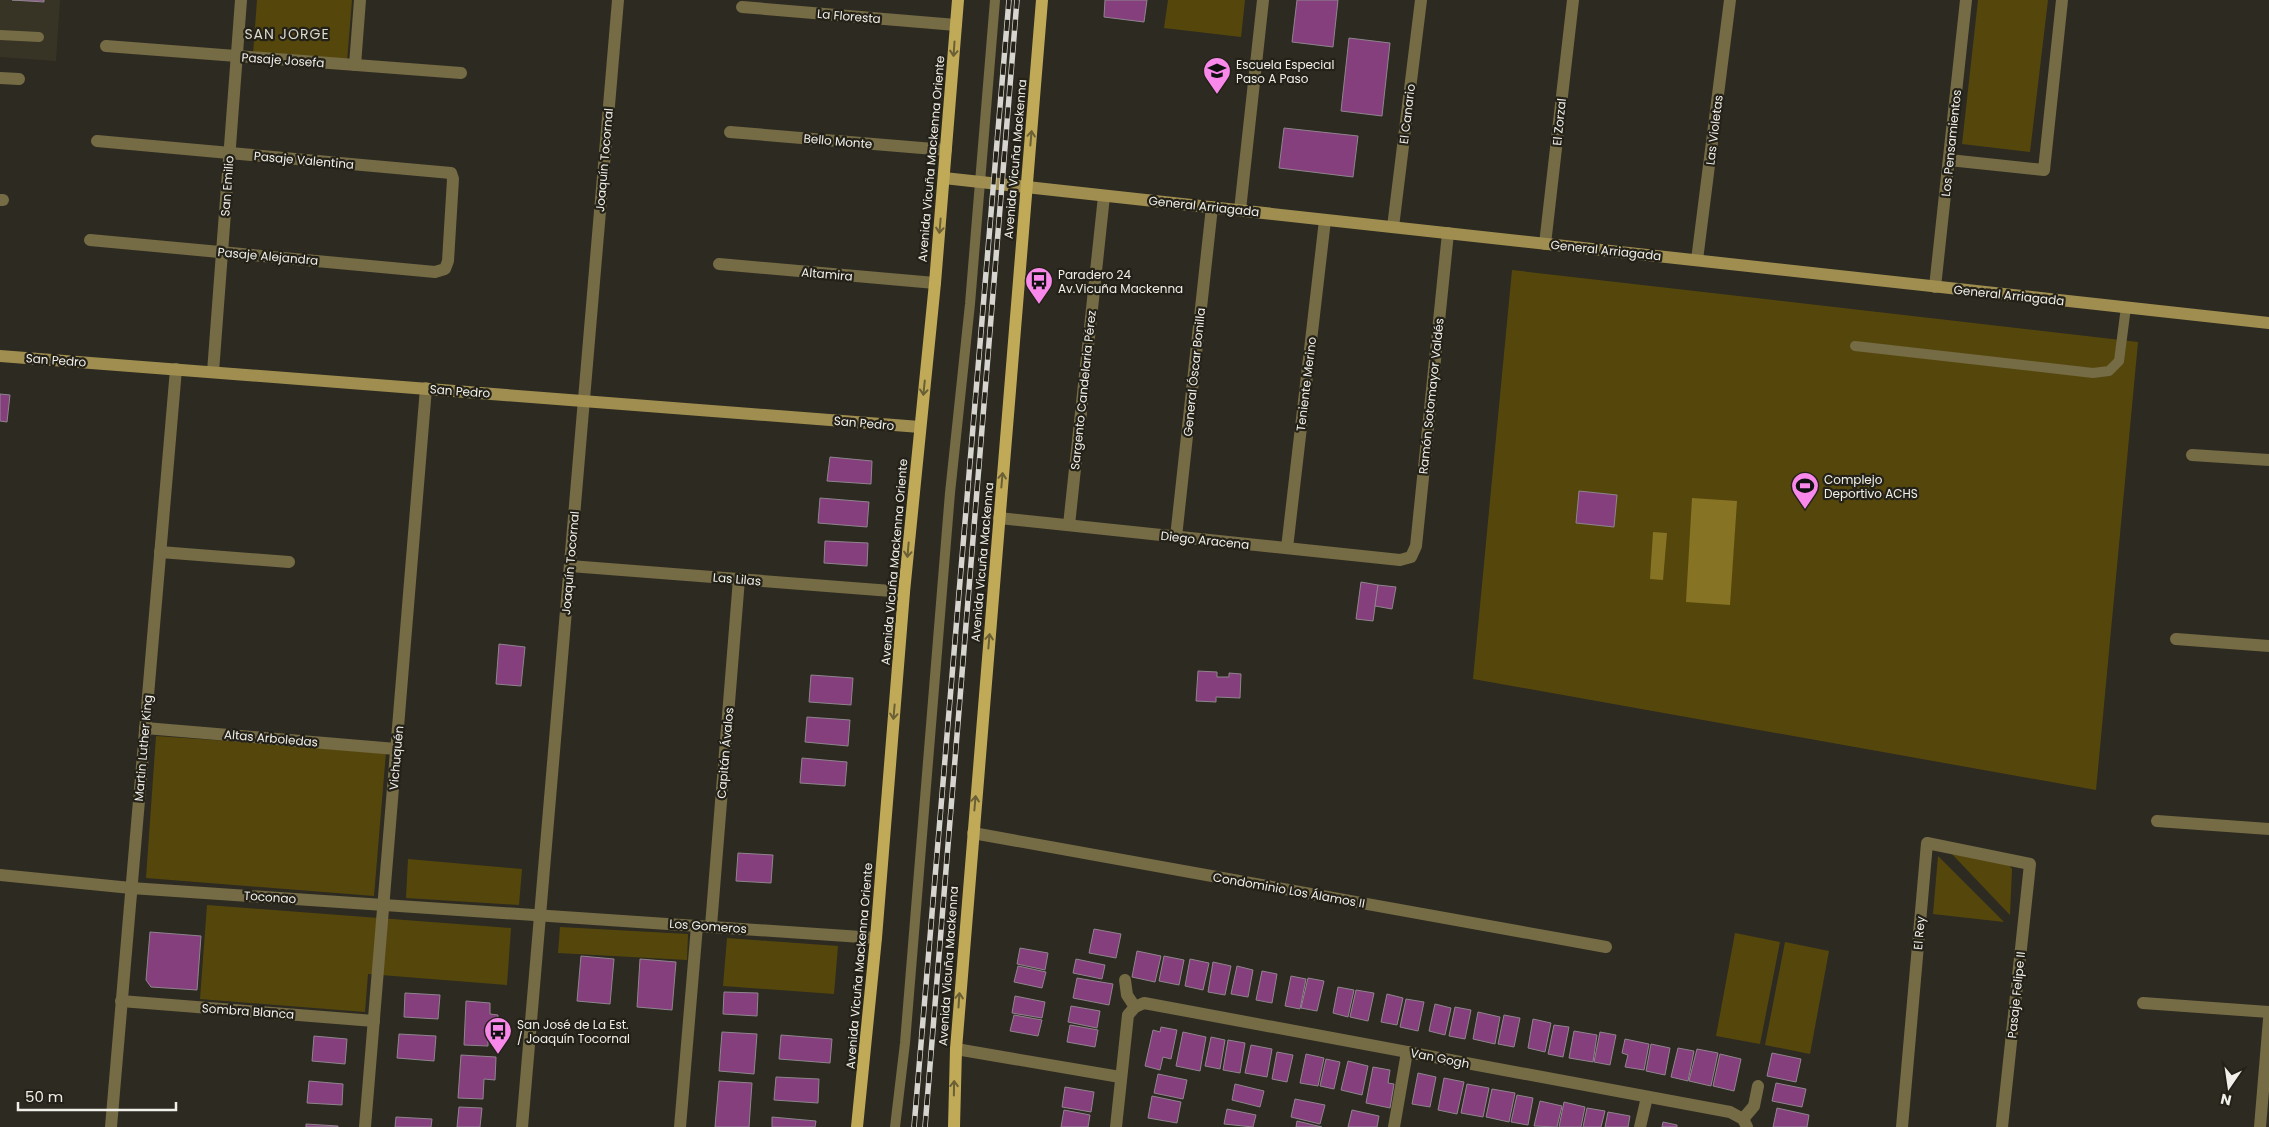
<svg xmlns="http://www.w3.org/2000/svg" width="2269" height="1127" font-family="Poppins,sans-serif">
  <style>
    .built { fill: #383425 }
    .green { fill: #55470c }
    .water { fill: #877324 }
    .building { fill: #843f7c; stroke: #8f858d }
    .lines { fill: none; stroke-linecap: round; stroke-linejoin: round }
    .lane { stroke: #756b45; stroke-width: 10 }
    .street { stroke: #756b45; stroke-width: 12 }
    .secondary { stroke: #9f8e50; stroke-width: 12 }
    .primary { stroke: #c0aa58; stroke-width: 12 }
    .rail-casing { stroke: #d6d5cf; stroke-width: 5.5 }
    .rail { stroke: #232118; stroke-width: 4; stroke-dasharray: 11; stroke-linecap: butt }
    .oneway { stroke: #6a5f35 }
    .labels { text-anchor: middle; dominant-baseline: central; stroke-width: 4.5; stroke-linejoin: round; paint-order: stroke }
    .street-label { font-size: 12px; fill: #f0efe9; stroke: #232118 }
    .poi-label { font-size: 12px; fill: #f0efe9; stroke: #232118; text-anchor: start }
    .neighbourhood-label { font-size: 14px; letter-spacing: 1px; fill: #dbd8cc; stroke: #232118 }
  </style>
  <rect width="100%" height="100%" fill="#2d2a21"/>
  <path class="built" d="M0,0h60l-4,61 -56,-4z"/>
  <g class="green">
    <path d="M257,0h95l-5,61 -94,-7z"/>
    <path d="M1168,0h77l-4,37 -77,-9z"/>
    <path d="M1978,0h70l-18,152 -68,-8z"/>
    <path d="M1512,270l626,72 -42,448 -623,-111z"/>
    <path d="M156,736l230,16 -12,144 -228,-18z"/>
    <path d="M1950,852l58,12 4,5 -2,46z"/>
    <path d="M1938,856l66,66 -71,-8z"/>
    <path d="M408,859l114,10 -3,36 -113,-7z"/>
    <path d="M207,905l304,23 -4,57 -139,-11 -3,38 -165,-13z"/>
    <path d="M560,927l128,7 -1,26 -129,-7z"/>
    <path d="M1735,933l45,9 -20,102 -44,-8z"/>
    <path d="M727,938l111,8 -4,48 -111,-8z"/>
    <path d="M1785,942l44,9 -19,103 -45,-9z"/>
  </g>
  <g class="water">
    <path d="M1692,498l45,3 -7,104 -44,-3z"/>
    <path d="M1653,532l14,1 -4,47 -13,-1z"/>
  </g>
  <g class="building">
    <path d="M12,0h32v2z"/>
    <path d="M1105,0h42l-3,22 -40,-5z"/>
    <path d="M1297,0h41l-5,47 -41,-5z"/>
    <path d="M1349,38l41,5 -8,73 -41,-5z"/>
    <path d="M1284,128l74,8 -5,41 -74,-9z"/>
    <path d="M0,394l10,1 -3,27 -7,-1z"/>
    <path d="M830,457l42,4 -1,23 -44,-3z"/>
    <path d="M1579,491l38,4 -3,32 -38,-4z"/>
    <path d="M820,498l49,4 -2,25 -49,-4z"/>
    <path d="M825,541l43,2 -1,23 -43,-3z"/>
    <path d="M1361,582l17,3 -5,36 -17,-2z"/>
    <path d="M1378,585l18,2 -4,22 -17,-3z"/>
    <path d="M499,644l26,3 -4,39 -25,-2z"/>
    <path d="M1198,671l19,1v5h12v-4l12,1 -1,24 -24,-1v5l-20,-1z"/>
    <path d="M811,675l42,3 -2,27 -42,-3z"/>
    <path d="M807,717l43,3 -2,26 -43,-4z"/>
    <path d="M802,758l45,4 -2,24 -45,-3z"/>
    <path d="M738,853l35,2 -2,28 -35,-2z"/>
    <path d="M1094,929l27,5 -5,24 -27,-5z"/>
    <path d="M150,932l51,4 -4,54 -46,-3 -5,-7z"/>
    <path d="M1020,948l28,5 -3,17 -28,-6z"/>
    <path d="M1137,951l24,5 -6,26 -23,-5z"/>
    <path d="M581,956l33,3 -4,45 -33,-3z"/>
    <path d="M1164,956l20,4 -5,25 -20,-4z"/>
    <path d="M640,959l36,3 -4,48 -35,-3z"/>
    <path d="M1076,959l29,6 -3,14 -29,-6z"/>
    <path d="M1190,959l19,4 -6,27 -18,-4z"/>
    <path d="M1213,962l18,4 -6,29 -17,-3z"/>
    <path d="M1018,966l28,6 -4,16 -28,-6z"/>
    <path d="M1237,966l16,4 -5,27 -17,-3z"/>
    <path d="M1262,971l15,3 -5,29 -16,-3z"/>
    <path d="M1291,976l15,3 -6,30 -15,-3z"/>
    <path d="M1077,978l36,6 -4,21 -36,-7z"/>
    <path d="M1308,978l16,3 -7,30 -16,-3z"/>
    <path d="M1338,987l16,3 -6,27 -15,-4z"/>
    <path d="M1356,990l18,3 -6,28 -18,-4z"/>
    <path d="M724,992l34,1 -1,23 -34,-2z"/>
    <path d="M405,993l35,2 -2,24 -34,-2z"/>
    <path d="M1387,994l16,4 -6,27 -16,-3z"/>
    <path d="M1015,996l30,6 -3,16 -30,-5z"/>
    <path d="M1406,999l18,3 -6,29 -18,-4z"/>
    <path d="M466,1001l24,2v11l8,1 -2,22h-8v9l-24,-1z"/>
    <path d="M1435,1004l16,4 -6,27 -16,-4z"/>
    <path d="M1071,1006l29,5 -3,17 -29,-6z"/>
    <path d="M1455,1007l16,3 -6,29 -16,-3z"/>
    <path d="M1478,1012l22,5 -5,27 -22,-5z"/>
    <path d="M1014,1015l28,5 -4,16 -28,-5z"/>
    <path d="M1504,1015l16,3 -6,29 -16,-3z"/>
    <path d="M1533,1019l18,4 -6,29 -17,-4z"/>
    <path d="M1070,1025l28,5 -3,17 -28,-5z"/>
    <path d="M1554,1025l15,2 -6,30 -15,-3z"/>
    <path d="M1161,1027l16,3 -6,29 -8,-2 -3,13 -15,-4 8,-36 7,2z"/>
    <path d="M1574,1031l23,4 -4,27 -24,-4z"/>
    <path d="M722,1032l35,2 -3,40 -35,-3z"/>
    <path d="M1183,1032l23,5 -6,34 -24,-5z"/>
    <path d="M1600,1032l16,3 -6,30 -16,-3z"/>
    <path d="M399,1034l37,2 -2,25 -37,-3z"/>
    <path d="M781,1035l51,4 -2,24 -51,-4z"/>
    <path d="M314,1036l33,3 -2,25 -33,-3z"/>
    <path d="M1211,1037l14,3 -5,29 -15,-3z"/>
    <path d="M1625,1039l24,5 -5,26 -19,-3 3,-12 -6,-2z"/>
    <path d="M1228,1040l17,3 -5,30 -17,-3z"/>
    <path d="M1651,1044l19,4 -5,27 -19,-4z"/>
    <path d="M1251,1045l21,4 -5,28 -22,-4z"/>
    <path d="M1678,1048l16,3 -6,30 -17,-4z"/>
    <path d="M1697,1049l21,4 -7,33 -22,-5z"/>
    <path d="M1277,1052l16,3 -6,27 -15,-3z"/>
    <path d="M1772,1053l29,6 -5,23 -29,-6z"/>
    <path d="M1306,1054l18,4 -6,28 -18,-3z"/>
    <path d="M1720,1054l21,5 -7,32 -21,-5z"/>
    <path d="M461,1055l35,2 -1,23 -11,-1 -1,20 -25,-1z"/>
    <path d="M1326,1059l14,3 -6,27 -14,-3z"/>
    <path d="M1348,1061l20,5 -6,29 -21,-5z"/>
    <path d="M1373,1067l17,3 -2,13 6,1 -4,24 -24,-5z"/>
    <path d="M1418,1073l18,4 -6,30 -18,-3z"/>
    <path d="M1158,1074l29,6 -4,19 -29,-6z"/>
    <path d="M776,1077l43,2 -1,24 -44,-3z"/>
    <path d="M1444,1078l20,4 -7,32 -19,-4z"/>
    <path d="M309,1081l34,3 -1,21 -35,-2z"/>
    <path d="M719,1081l33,2 -3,44h-34z"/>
    <path d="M1776,1083l30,6 -4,18 -30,-6z"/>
    <path d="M1235,1084l29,7 -4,16 -28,-7z"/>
    <path d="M1467,1084l22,4 -6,29 -22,-4z"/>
    <path d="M1065,1087l29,5 -3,20 -29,-5z"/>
    <path d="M1492,1089l23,4 -6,29 -23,-5z"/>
    <path d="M1517,1095l16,3 -5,27 -17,-3z"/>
    <path d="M1152,1096l29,6 -4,21 -29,-5z"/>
    <path d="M1295,1099l30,6 -5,19 -29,-7z"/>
    <path d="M1540,1101l22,5 -5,21 -23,-1z"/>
    <path d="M1564,1102l21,5 -4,20h-22z"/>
    <path d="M459,1107l23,1 -2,19h-23z"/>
    <path d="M1587,1108l18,3 -4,16h-18z"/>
    <path d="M1777,1108l32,7 -2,12h-34z"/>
    <path d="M1227,1109l29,6 -3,12 -29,-3z"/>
    <path d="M1064,1110l26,5 -2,12h-27z"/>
    <path d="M1352,1110l27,6 -2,11h-29z"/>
    <path d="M1608,1112l22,4 -2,11h-23z"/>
    <path d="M396,1117l36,2 -1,8h-36z"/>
    <path d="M772,1117l44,4 -1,6h-43z"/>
    <path d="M1297,1121l25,6h-26z"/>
    <path d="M1663,1122l14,3v2h-15z"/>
    <path d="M306,1124l32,2v1h-32z"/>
  </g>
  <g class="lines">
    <g class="lane">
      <path d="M0,35l39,2"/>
      <path d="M1855,346l238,27 16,-2 10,-10 7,-54"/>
      <path d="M895,1127l10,-84 45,-550 20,-189 25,-304"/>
    </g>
    <g class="street">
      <path d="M742,7l214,18"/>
      <path d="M106,46l355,27"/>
      <path d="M355,65l5,-65"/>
      <path d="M0,78l19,1"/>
      <path d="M730,132l216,18"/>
      <path d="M1949,160l95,10 18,-170"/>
      <path d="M0,200h3"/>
      <path d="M1240,210l23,-210"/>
      <path d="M1393,227l28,-227"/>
      <path d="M90,240l345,32 10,-3 3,-8 5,-82 -2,-6 -354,-32"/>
      <path d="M1545,244l28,-244"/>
      <path d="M1697,260l33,-260"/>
      <path d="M719,264l216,19"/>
      <path d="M1935,287l31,-287"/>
      <path d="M213,372l28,-372"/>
      <path d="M2192,455l77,5"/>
      <path d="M999,518l401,42 11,-3 5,-11 32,-313"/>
      <path d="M1069,525l35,-329"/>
      <path d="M1176,537l36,-330"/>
      <path d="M1287,548l38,-328"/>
      <path d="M160,552l129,10"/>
      <path d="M570,566l334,26"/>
      <path d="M2176,639l93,7"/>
      <path d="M145,728l251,21"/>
      <path d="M2157,821l112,8"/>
      <path d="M973,833l633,114"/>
      <path d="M0,875l131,13 745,50"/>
      <path d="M711,926l28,-347"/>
      <path d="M1125,980l2,15 8,12"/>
      <path d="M121,1001l253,20"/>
      <path d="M2143,1003l126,9"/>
      <path d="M956,1049l164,28"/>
      <path d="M1743,1119l11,-13 4,-20"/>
      <path d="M111,1127l65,-758"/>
      <path d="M365,1127l61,-739"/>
      <path d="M522,1127l96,-1127"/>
      <path d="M680,1127l17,-201"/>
      <path d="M1116,1127l12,-112 7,-8 9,-4 586,109 13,7 4,8"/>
      <path d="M1394,1127l13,-75"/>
      <path d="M1640,1127l7,-30"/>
      <path d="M1902,1127l25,-284 103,21 -28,263"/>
      <path d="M2260,1127l9,-108"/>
    </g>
    <g class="secondary">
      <path d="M944,178l1325,145"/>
      <path d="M0,356l920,71"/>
    </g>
    <g class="primary">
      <path d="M857,1127l19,-189 28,-346 31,-309 23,-283"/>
      <path d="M954,1127l2,-78 86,-1049"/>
    </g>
    <defs>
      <g id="rail">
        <path d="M914,1127l95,-1127"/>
        <path d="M925,1127l92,-1127"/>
      </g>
    </defs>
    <use href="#rail" class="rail-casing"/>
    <use href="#rail" class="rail"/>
  </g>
  <defs><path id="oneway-shaft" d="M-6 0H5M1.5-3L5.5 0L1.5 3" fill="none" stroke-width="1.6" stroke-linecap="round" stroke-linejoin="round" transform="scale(1.25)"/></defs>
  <g class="oneway">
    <use href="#oneway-shaft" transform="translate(954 49) rotate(94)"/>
    <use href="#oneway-shaft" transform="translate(1031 138) rotate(-85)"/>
    <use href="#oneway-shaft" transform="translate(940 226) rotate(95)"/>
    <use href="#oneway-shaft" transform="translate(924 388) rotate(96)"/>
    <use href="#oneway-shaft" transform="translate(1002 480) rotate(-85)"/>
    <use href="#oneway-shaft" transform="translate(908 550) rotate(95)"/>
    <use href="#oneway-shaft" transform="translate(989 641) rotate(-85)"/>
    <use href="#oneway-shaft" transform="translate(894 712) rotate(95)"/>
    <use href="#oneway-shaft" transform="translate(975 803) rotate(-85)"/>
    <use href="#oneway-shaft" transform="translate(959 1000) rotate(-86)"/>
    <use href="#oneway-shaft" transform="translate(954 1088) rotate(-89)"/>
  </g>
  <defs>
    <symbol id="school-pin" viewBox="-11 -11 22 30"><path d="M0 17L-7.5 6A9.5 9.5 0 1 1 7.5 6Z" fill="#f888ea" stroke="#232118"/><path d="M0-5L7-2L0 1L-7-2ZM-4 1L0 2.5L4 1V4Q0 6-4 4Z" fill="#111"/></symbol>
    <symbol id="bus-pin" viewBox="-11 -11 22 30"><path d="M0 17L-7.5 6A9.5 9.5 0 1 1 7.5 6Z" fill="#f888ea" stroke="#232118"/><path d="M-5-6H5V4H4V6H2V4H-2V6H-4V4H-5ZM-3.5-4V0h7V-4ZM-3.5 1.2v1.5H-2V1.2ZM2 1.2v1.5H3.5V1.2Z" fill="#111"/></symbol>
    <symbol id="stadium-pin" viewBox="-11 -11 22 30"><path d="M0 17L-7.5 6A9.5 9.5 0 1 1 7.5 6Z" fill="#f888ea" stroke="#232118"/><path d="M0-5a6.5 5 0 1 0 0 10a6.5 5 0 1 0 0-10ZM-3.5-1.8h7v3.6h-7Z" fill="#111"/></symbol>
  </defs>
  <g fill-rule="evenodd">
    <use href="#school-pin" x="1201" y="55" width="32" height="43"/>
    <use href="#bus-pin" x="1023" y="265" width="32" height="43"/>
    <use href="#stadium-pin" x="1789" y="470" width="32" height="43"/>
    <use href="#bus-pin" x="482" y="1015" width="32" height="43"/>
  </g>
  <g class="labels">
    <g class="street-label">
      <text transform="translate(849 16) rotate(5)">La Floresta</text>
      <text transform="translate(283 60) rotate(4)">Pasaje Josefa</text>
      <text transform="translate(1407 114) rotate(-83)">El Canario</text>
      <text transform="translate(1559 122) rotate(-84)">El Zorzal</text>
      <text transform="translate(1714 130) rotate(-83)">Las Violetas</text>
      <text transform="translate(838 141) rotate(5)">Bello Monte</text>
      <text transform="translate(1951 143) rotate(-84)">Los Pensamientos</text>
      <text transform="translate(931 159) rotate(-85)">Avenida Vicuña Mackenna Oriente</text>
      <text transform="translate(1015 159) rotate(-85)">Avenida Vicuña Mackenna</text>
      <text transform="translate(304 160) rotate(5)">Pasaje Valentina</text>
      <text transform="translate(604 160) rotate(-85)">Joaquín Tocornal</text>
      <text transform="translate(227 186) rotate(-86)">San Emilio</text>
      <text transform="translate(1204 206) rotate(6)">General Arriagada</text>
      <text transform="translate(1606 250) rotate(6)">General Arriagada</text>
      <text transform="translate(268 256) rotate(5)">Pasaje Alejandra</text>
      <text transform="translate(827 274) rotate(5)">Altamira</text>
      <text transform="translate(2009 295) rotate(6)">General Arriagada</text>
      <text transform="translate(56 360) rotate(4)">San Pedro</text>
      <text transform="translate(1194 372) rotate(-84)">General Óscar Bonilla</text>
      <text transform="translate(1306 384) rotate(-83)">Teniente Merino</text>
      <text transform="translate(1083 390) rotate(-84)">Sargento Candelaria Pérez</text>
      <text transform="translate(460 391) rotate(4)">San Pedro</text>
      <text transform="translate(1431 396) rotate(-84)">Ramón Sotomayor Valdés</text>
      <text transform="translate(864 423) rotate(5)">San Pedro</text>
      <text transform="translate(1205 540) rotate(6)">Diego Aracena</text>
      <text transform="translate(894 562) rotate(-85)">Avenida Vicuña Mackenna Oriente</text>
      <text transform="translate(982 562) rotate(-85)">Avenida Vicuña Mackenna</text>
      <text transform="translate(570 563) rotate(-85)">Joaquín Tocornal</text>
      <text transform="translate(737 579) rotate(5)">Las Lilas</text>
      <text transform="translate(271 738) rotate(5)">Altas Arboledas</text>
      <text transform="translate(143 748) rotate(-85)">Martin Luther King</text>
      <text transform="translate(725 753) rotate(-85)">Capitán Ávalos</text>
      <text transform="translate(396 758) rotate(-85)">Vichuquén</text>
      <text transform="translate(1289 890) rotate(10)">Condominio Los Álamos II</text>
      <text transform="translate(270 897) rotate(4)">Toconao</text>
      <text transform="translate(708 926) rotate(4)">Los Gomeros</text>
      <text transform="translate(1919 933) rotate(-85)">El Rey</text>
      <text transform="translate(859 966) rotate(-85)">Avenida Vicuña Mackenna Oriente</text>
      <text transform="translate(948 966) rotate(-86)">Avenida Vicuña Mackenna</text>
      <text transform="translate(2016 995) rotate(-84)">Pasaje Felipe II</text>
      <text transform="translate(248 1011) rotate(4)">Sombra Blanca</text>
      <text transform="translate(1440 1058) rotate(11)">Van Gogh</text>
    </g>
    <g class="poi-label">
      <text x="1236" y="64">Escuela Especial<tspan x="1236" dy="14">Paso A Paso</tspan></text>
      <text x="1058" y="274">Paradero 24<tspan x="1058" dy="14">Av.Vicuña Mackenna</tspan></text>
      <text x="1824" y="479">Complejo<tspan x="1824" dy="14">Deportivo ACHS</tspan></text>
      <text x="517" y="1024">San José de La Est.<tspan x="517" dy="14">/ Joaquín Tocornal</tspan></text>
    </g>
    <g class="neighbourhood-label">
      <text x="287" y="34">SAN JORGE</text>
    </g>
  </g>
  <g transform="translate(2229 1087) rotate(193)" stroke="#232118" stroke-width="4" paint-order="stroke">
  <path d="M0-4L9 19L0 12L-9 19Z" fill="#f0efe9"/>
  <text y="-8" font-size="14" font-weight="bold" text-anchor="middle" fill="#f0efe9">N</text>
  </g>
  <path d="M18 1102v8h158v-8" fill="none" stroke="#f0efe9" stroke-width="2.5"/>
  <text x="25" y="1102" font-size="15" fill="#f0efe9" stroke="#232118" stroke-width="4" paint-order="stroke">50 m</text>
</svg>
